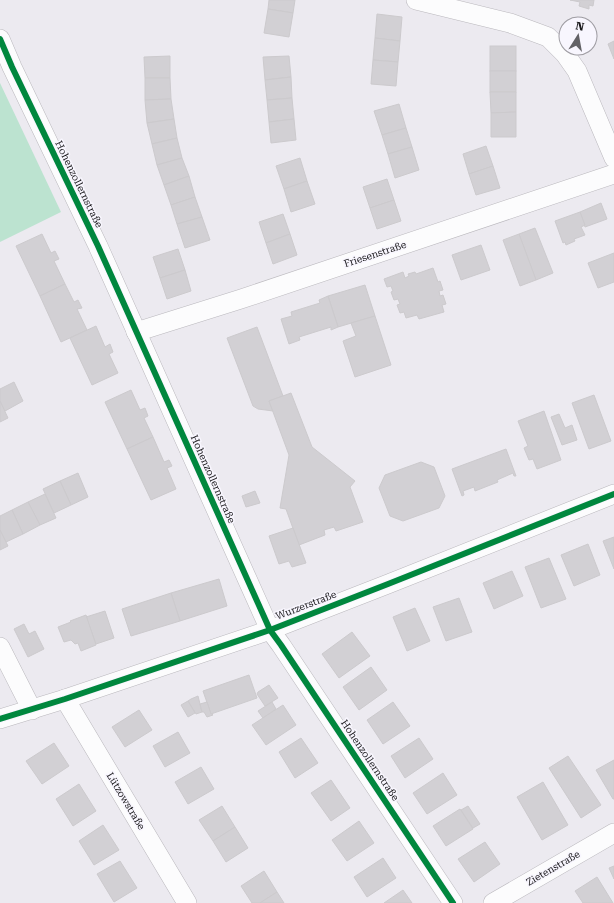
<svg xmlns="http://www.w3.org/2000/svg" width="614" height="903" font-family="'Roboto Serif',serif">
  <style>
    .green { fill: #bce3d0 }
    .building { fill: #d2d0d4; stroke: #cccacd }
    .lines { fill: none; stroke-linecap: round; stroke-linejoin: round }
    .street-casing { stroke: #bab8bd; stroke-width: 20 }
    .street { stroke: #fcfcfd; stroke-width: 19 }
    .cycleway-casing { stroke: #f8f6fe; stroke-width: 8 }
    .cycleway { stroke: #00873e; stroke-width: 6 }
    .labels { text-anchor: middle; dominant-baseline: central; stroke-width: 3; stroke-linejoin: round; paint-order: stroke }
    .street-label { font-size: 10px; fill: #19181b; stroke: #f8f6fe }
  </style>
  <rect width="100%" height="100%" fill="#eceaf0"/>
  <path class="green" d="M0,83l61,129 -61,30z"/>
  <g class="building">
    <path d="M269,0h26l-2,13 -25,-4z"/>
    <path d="M570,0h24l-1,6 -4,-1v4l-10,-3 1,-4z"/>
    <path d="M268,9l25,4 -4,24 -25,-4z"/>
    <path d="M377,14l25,3 -2,24 -25,-3z"/>
    <path d="M375,38l25,3 -2,21 -25,-2z"/>
    <path d="M614,41v18l-6,-15z"/>
    <rect x="490" y="46" width="26" height="25"/>
    <path d="M170,56v22h-25l-1,-21z"/>
    <path d="M289,56l2,21 -26,3 -2,-23z"/>
    <path d="M373,60l25,2 -2,24 -25,-2z"/>
    <rect x="490" y="71" width="26" height="21"/>
    <path d="M291,77l1,21 -25,2 -2,-20z"/>
    <path d="M145,78h25l1,21 -26,1z"/>
    <path d="M490,92h26v20l-25,1z"/>
    <path d="M292,98l2,21 -25,3 -2,-22z"/>
    <path d="M171,99l3,20 -27,4 -2,-23z"/>
    <path d="M399,104l7,24 -24,7 -8,-24z"/>
    <path d="M516,112v25h-25v-24z"/>
    <path d="M174,119l3,19 -25,6 -5,-21z"/>
    <path d="M294,119l2,21 -25,3 -2,-21z"/>
    <path d="M406,128l6,19 -24,7 -6,-19z"/>
    <path d="M177,138l5,20 -25,7 -5,-21z"/>
    <path d="M486,146l7,20 -24,8 -6,-20z"/>
    <path d="M412,147l7,23 -24,8 -7,-24z"/>
    <path d="M182,158l7,18 -25,9 -7,-20z"/>
    <path d="M300,158l7,23 -23,8 -8,-23z"/>
    <path d="M493,166l7,22 -24,7 -7,-21z"/>
    <path d="M189,176l6,21 -24,8 -7,-20z"/>
    <path d="M387,179l7,21 -24,8 -7,-21z"/>
    <path d="M307,181l8,23 -24,8 -7,-23z"/>
    <path d="M195,197l7,20 -25,7 -6,-19z"/>
    <path d="M394,200l7,21 -24,8 -7,-21z"/>
    <path d="M601,203l6,16 -22,8 -5,-15z"/>
    <path d="M580,212l5,13 -4,2 4,8 -11,4 1,2 -9,4 -1,-3 -2,1 -8,-22z"/>
    <path d="M283,214l7,20 -24,9 -7,-21z"/>
    <path d="M202,217l8,23 -25,8 -8,-24z"/>
    <path d="M535,228l18,45 -17,7 -17,-46z"/>
    <path d="M42,234l9,19 4,-2 4,8 -5,2 11,23 -25,12 -24,-50z"/>
    <path d="M290,234l7,21 -24,9 -7,-21z"/>
    <path d="M519,234l17,46 -16,6 -17,-46z"/>
    <path d="M481,245l9,25 -29,10 -9,-25z"/>
    <path d="M178,249l7,21 -25,8 -7,-21z"/>
    <path d="M614,253v29l-16,6 -10,-25z"/>
    <path d="M433,268l5,14 2,-1 3,9 -4,1 1,5 3,-1 3,9 -4,1 2,7 -25,7 -2,-4 -11,3 -2,-6 -4,1 -3,-8 3,-1 -2,-5 -4,1 -3,-8 2,-1 -2,-5 -4,1 -3,-8 19,-7 2,6 4,-2 -1,-2 7,-2 1,2z"/>
    <path d="M185,270l6,21 -24,8 -7,-21z"/>
    <path d="M65,284l9,18 4,-2 4,8 -5,1 10,21 -26,12 -21,-46z"/>
    <path d="M365,285l10,31 -37,11 -10,-31z"/>
    <path d="M328,296l10,31 -7,3v-3l-32,10 1,3 -11,4 -8,-25 11,-3 -1,-4 29,-9 -1,-3z"/>
    <path d="M375,316l16,49 -36,12 -12,-36 13,-5 -5,-13z"/>
    <path d="M96,326l9,21 5,-3 3,8 -4,2 9,19 -26,12 -22,-47z"/>
    <path d="M257,327l26,69 -14,5 4,10 -15,-2 -5,-3 -26,-68z"/>
    <path d="M14,382l9,19 -18,10 -5,-10v-12z"/>
    <path d="M131,390l9,20 5,-2 3,8 -4,2 9,19 -26,12 -22,-47z"/>
    <path d="M291,393l21,54 43,34 -5,6 13,35 -27,9 -2,-4 -10,3 1,5 -26,10 -13,-36 -6,-1 9,-53 -20,-54z"/>
    <path d="M594,395l17,46 -22,8 -17,-46z"/>
    <path d="M0,401l8,17 -8,4z"/>
    <path d="M544,411l17,49 -24,9 -4,-10 -4,1 -5,-12 4,-2 -10,-25z"/>
    <path d="M559,414l6,14 7,-3 5,15 -15,5 -11,-28z"/>
    <path d="M153,437l11,25 5,-2 3,6 -5,2 9,21 -25,11 -24,-51z"/>
    <path d="M506,449l10,27h-2l-1,-3 -16,7 1,2 -23,9 -1,-4 -11,4 1,4 -2,1 -10,-27z"/>
    <path d="M421,462l13,5 11,29 -6,12 -36,13 -13,-5 -11,-28 6,-13z"/>
    <path d="M78,473l10,24 -17,8 -11,-24z"/>
    <path d="M60,481l11,24 -17,8 -11,-24z"/>
    <path d="M255,491l5,12 -14,4 -4,-11z"/>
    <path d="M45,494l11,24 -16,7 -12,-23z"/>
    <path d="M28,502l12,23 -17,9 -11,-24z"/>
    <path d="M12,510l11,24 -17,8 -6,-12v-14z"/>
    <path d="M293,528l13,35 -14,4 -3,-6 -10,3 -10,-28z"/>
    <path d="M0,530l8,16 -8,4z"/>
    <path d="M614,537v32l-11,-28z"/>
    <path d="M588,544l12,31 -26,11 -13,-31z"/>
    <path d="M549,558l17,41 -25,9 -16,-41z"/>
    <path d="M512,571l11,25 -29,13 -11,-26z"/>
    <path d="M219,579l8,27 -47,15 -9,-28z"/>
    <path d="M171,593l9,28 -49,15 -9,-27z"/>
    <path d="M459,598l13,34 -26,9 -13,-34z"/>
    <path d="M415,608l15,33 -23,10 -14,-34z"/>
    <path d="M105,611l9,27 -18,6 -10,-27z"/>
    <path d="M86,615l10,30 -15,6 -3,-8 -3,1 -4,-4 -7,2 -6,-15 13,-5 -1,-1z"/>
    <path d="M24,624l5,10 6,-3 9,18 -16,8 -14,-28z"/>
    <path d="M352,632l18,24 -31,22 -17,-24z"/>
    <path d="M371,667l16,23 -28,20 -16,-23z"/>
    <path d="M249,675l8,23 -46,16 -8,-23z"/>
    <path d="M269,685l9,13 -13,8 -8,-12 1,-2z"/>
    <path d="M198,696l4,16 -6,2 -8,-13 3,-2z"/>
    <path d="M188,701l7,12 -7,4 -7,-12z"/>
    <path d="M207,702l4,12h1l1,1 -6,2 -3,-5h-2l-2,-8z"/>
    <path d="M272,702l4,7 -13,9 -5,-7z"/>
    <path d="M393,702l17,24 -27,18 -16,-24z"/>
    <path d="M283,705l13,20 -30,20 -14,-20z"/>
    <path d="M139,710l13,20 -27,17 -13,-20z"/>
    <path d="M178,732l12,21 -25,14 -12,-21z"/>
    <path d="M301,738l17,25 -23,15 -16,-26z"/>
    <path d="M419,738l14,21 -28,19 -14,-22z"/>
    <path d="M54,743l15,23 -27,18 -16,-23z"/>
    <path d="M568,756l33,49 -20,13 -32,-50z"/>
    <path d="M614,760v39h-1l-17,-29z"/>
    <path d="M201,767l13,22 -26,15 -13,-22z"/>
    <path d="M443,773l14,22 -30,19 -14,-21z"/>
    <path d="M331,780l19,28 -19,13 -20,-28z"/>
    <path d="M543,782l25,43 -26,15 -25,-43z"/>
    <path d="M79,784l17,27 -23,15 -17,-27z"/>
    <path d="M222,806l13,21 -22,14 -14,-21z"/>
    <path d="M468,806l12,18 -7,4 -12,-18z"/>
    <path d="M460,809l13,20 -27,17 -13,-20z"/>
    <path d="M359,821l15,22 -27,18 -15,-21z"/>
    <path d="M103,825l16,25 -25,15 -15,-24z"/>
    <path d="M235,827l13,21 -22,14 -13,-21z"/>
    <path d="M485,842l15,22 -26,18 -16,-23z"/>
    <path d="M383,858l13,20 -29,19 -13,-20z"/>
    <path d="M120,861l17,27 -23,14 -17,-28z"/>
    <path d="M614,866v13l-5,-11z"/>
    <path d="M264,871l13,21 -17,11h-8l-11,-17z"/>
    <path d="M597,877l16,26h-30l-8,-12z"/>
    <path d="M403,890l9,13h-28z"/>
    <path d="M277,892l7,11h-24z"/>
  </g>
  <g class="lines">
    <defs>
      <g id="street">
        <path d="M416,0l94,23 38,14 17,17 12,17 37,87"/>
        <path d="M0,39l12,28 86,179 172,384 11,15 172,258"/>
        <path d="M136,332l105,-33 373,-125"/>
        <path d="M0,647l32,63"/>
        <path d="M65,699l122,204"/>
        <path d="M0,719l65,-20 205,-69 118,-46 226,-90"/>
        <path d="M493,903l121,-70"/>
      </g>
    </defs>
    <use href="#street" class="street-casing"/>
    <use href="#street" class="street"/>
    <defs>
      <g id="cycleway">
        <path d="M0,39l12,28 86,179 172,384 11,15 172,258"/>
        <path d="M0,719l65,-20 205,-69 118,-46 226,-90"/>
      </g>
    </defs>
    <use href="#cycleway" class="cycleway-casing"/>
    <use href="#cycleway" class="cycleway"/>
  </g>
  <g class="labels">
    <g class="street-label">
      <text transform="translate(79 184) rotate(64)">Hohenzollernstraße</text>
      <text transform="translate(375 254) rotate(-18)">Friesenstraße</text>
      <text transform="translate(213 479) rotate(66)">Hohenzollernstraße</text>
      <text transform="translate(306 605) rotate(-21)">Wurzerstraße</text>
      <text transform="translate(370 760) rotate(56)">Hohenzollernstraße</text>
      <text transform="translate(126 801) rotate(59)">Lützowstraße</text>
      <text transform="translate(553 868) rotate(-30)">Zietenstraße</text>
    </g>
  </g>
  <g transform="translate(578 36) rotate(11)"><circle r="19" fill="#f8f6fe" stroke="#9f9da3"/>
  <path d="M0-3L7 15L0 10L-7 15Z" fill="#636266"/>
  <text y="-6" font-size="11" font-weight="bold" text-anchor="middle" fill="#19181b">N</text>
  </g>
</svg>
